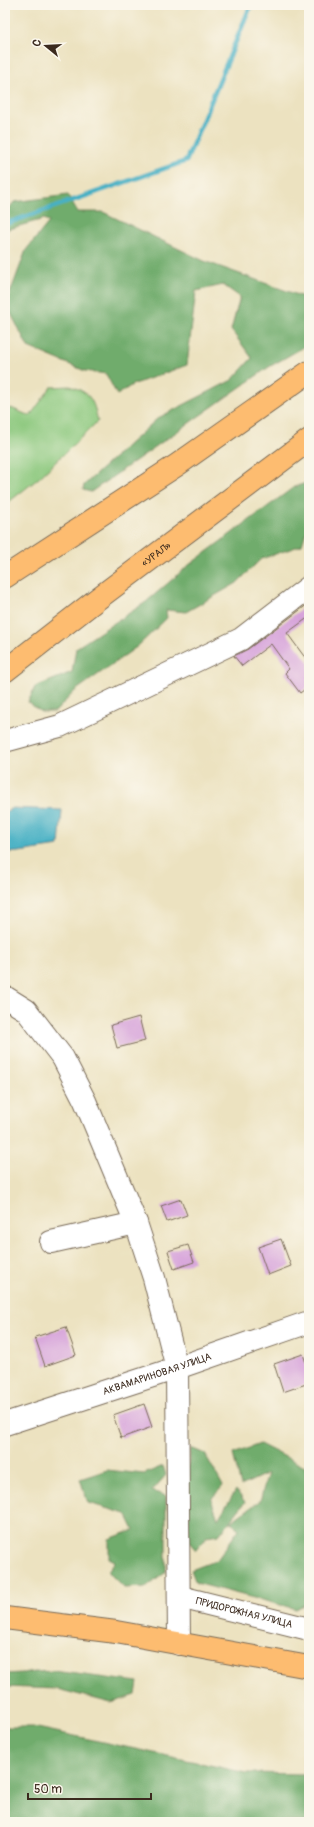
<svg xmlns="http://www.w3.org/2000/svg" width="314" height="1827" font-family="Pangolin,sans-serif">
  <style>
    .green { fill: #8bc87d; stroke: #63794e }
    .forest { fill: #70ac6c; stroke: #566b45 }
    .water { fill: #46b0c4; stroke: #406d71 }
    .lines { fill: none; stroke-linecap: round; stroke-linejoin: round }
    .stream { stroke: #46b0c4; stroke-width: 5 }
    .building { fill: #d6a1da }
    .minor-casing { stroke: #796a57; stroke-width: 24 }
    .major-casing { stroke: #796a57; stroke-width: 24 }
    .highway-casing { stroke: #796a57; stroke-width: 24 }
    .minor { stroke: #fff; stroke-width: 22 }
    .major { stroke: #fdbc70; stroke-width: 22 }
    .highway { stroke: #fdbc70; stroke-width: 22 }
    .labels { text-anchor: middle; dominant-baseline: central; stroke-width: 3; stroke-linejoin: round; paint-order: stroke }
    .street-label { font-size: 10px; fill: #3b2a1e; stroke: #fbf7ec }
  </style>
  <rect width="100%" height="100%" fill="#fbf7ec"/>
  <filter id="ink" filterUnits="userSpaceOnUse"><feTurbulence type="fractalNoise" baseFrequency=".025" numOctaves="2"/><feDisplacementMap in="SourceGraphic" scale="8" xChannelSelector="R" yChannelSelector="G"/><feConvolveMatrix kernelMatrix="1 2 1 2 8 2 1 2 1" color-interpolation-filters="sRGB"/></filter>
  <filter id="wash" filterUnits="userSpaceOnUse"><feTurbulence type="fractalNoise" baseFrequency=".012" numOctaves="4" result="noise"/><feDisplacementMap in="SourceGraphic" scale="16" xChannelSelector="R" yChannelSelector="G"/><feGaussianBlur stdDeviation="0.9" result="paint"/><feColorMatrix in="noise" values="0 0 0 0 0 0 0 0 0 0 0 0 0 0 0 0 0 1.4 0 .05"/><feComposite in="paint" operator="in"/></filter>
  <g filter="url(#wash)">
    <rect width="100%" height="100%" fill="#ece2c0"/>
    <path class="green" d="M70,386c22,7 23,15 28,35l-59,57 -34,27v-95l6,-2 19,8 21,-29z"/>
    <g class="forest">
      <path d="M68,195l10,17h25l101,49 105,38v45l-40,23 -178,125 -8,-2 1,-5 74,-67 74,-38 20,-22 -21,-28 9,-33 -17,-12 -27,6 -9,74 -55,20 -15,10 -11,-21 -21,-3 -57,-24 -22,-43 20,-54 23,-28 -5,-3 -39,11v-17l9,-11z"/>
      <path d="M309,482v49l-3,1 -4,13 -41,14 -24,24 -51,29 -20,-2 1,8 -29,28 -63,45 -20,21h-14l-13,-10 7,-15 37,-15 4,-24 70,-46 43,-37 105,-78z"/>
      <path d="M260,1444l49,25v133l-13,7 -100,-26 -5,-13 26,-10 22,-31 -9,-7 30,-21 8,-28 -27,13 -8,-32z"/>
      <path d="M191,1448l14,6 18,32 -12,13 7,20 18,-29 9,12 -26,33 -13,2 -10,13 -7,-8 -3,-66z"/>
      <path d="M163,1466l3,9 -14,16 14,5v76l-19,15 -23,1 -16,-16 7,-11 -6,-3v-19l25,-9 -8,-16 -38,-11 -8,-24 27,-9 37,4z"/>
      <path d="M53,1671l85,11 -2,13 -25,8 -54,-14 -52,-2v-13z"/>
      <path d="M5,1727h28l214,46 62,1v48h-304z"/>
    </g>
    <path class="water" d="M12,808l50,2 -3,36 -40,6 -14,1v-41z"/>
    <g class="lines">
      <path class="stream" d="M5,224l181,-63 65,-156"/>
    </g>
    <g id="blocks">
      <g class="building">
        <path d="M308,604l1,13 -22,16 22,30v23l-9,7 -15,-20 4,-4 -18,-25 -29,22 -8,-10 14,-7z"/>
        <path d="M139,1017l6,24 -28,7 -6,-23z"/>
        <path d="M181,1199l6,16 -20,7 -6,-16z"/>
        <path d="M281,1239l10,27 -23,9 -10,-28z"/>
        <path d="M188,1245l6,17 -20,7 -6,-18z"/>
        <path d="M66,1327l10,28 -31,11 -10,-29z"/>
        <path d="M303,1354l6,18v11l-26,9 -9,-28z"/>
        <path d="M144,1404l8,23 -31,11 -8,-23z"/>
      </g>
    </g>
  </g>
  <g filter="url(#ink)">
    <use href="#blocks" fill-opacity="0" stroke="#796a57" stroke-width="1"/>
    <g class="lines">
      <defs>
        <g id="minor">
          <path d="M5,741l55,-15 181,-87 68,-52"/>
          <path d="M5,997l21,13 37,48 22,43 51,122 18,55 23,90 2,276"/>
          <path d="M51,1242l85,-19"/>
          <path id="s1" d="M5,1424l172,-56 132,-46"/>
          <path id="s2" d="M180,1597l129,32"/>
        </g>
        <path id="major" d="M5,1618l111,14 193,35"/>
        <g id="highway">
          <path d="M5,577l172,-112 132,-93"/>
          <path id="s3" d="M5,671l95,-74 209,-157"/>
        </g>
      </defs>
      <use href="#minor" class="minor-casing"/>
      <use href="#major" class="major-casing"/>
      <use href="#highway" class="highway-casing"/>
      <use href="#minor" class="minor"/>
      <use href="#major" class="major"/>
      <use href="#highway" class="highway"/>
    </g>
  </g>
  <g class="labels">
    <g class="street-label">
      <text stroke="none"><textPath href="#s3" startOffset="191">«УРАЛ»</textPath></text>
      <text stroke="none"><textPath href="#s1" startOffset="160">АКВАМАРИНОВАЯ УЛИЦА</textPath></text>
      <text stroke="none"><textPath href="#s2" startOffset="66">ПРИДОРОЖНАЯ УЛИЦА</textPath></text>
    </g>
  </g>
  <rect width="314" height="1827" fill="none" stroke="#fbf7ec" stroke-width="20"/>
  <g transform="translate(46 46) rotate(288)" stroke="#fbf7ec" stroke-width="3" paint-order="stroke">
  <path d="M0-3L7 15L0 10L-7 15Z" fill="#3b2a1e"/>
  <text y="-6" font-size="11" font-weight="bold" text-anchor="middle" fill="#3b2a1e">С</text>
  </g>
  <path d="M28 1793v6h123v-6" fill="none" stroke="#3b2a1e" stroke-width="2"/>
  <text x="34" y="1793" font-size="12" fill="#3b2a1e" stroke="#fbf7ec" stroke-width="3" paint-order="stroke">50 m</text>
</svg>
